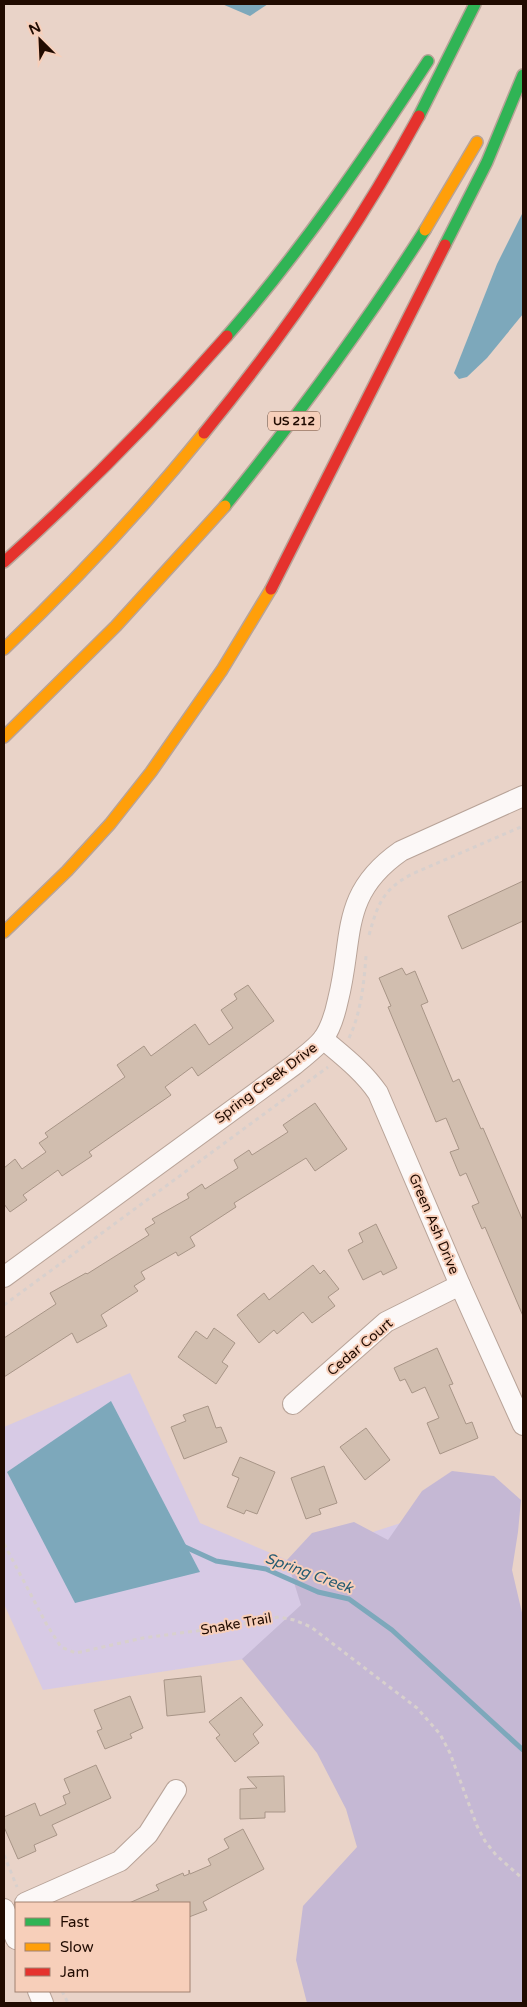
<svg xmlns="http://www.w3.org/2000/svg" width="527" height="2007" font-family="'Varela Round',sans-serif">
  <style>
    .green { fill: #d7cae5 }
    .forest { fill: #c5b8d4 }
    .water { fill: #7da8bb }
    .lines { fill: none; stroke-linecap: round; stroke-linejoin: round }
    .stream { stroke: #7da8bb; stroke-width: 5 }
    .building { fill: #d1beaf; stroke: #a89587 }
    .street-casing { stroke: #b8a398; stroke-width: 22 }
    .fast-casing { stroke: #b8a398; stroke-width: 14 }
    .slow-casing { stroke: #b8a398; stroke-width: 14 }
    .jam-casing { stroke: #b8a398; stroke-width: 14 }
    .path { stroke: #d8d0cd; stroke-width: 3; stroke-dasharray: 4 4; stroke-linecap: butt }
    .street { stroke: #fcf8f7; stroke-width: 20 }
    .fast { stroke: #30b455; stroke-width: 11 }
    .slow { stroke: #ff9f0a; stroke-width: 11 }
    .jam { stroke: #e5322d; stroke-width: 11 }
    .labels { text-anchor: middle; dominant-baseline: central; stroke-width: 4; stroke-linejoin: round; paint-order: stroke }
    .shield { fill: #f7cfba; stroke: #614638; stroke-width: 1 }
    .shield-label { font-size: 12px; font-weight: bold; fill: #210b01 }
    .street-label { font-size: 14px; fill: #210b01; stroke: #f7cfba }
    .water-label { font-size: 15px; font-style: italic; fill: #235b72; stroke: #f7cfba }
  </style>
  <rect width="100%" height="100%" fill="#e9d3c8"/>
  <path class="green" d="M130,1373l70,150 87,37 206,-67 -216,161 -234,36 -39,-86v-177z"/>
  <path class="forest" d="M452,1471l42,5 27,24 -3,32 -6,38 11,47v386h-216l-11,-43 7,-54 54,-59 -11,-38 -29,-56 -75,-94 59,-54 -14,-45 25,-27 42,-11 34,18 34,-49z"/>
  <g class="water">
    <path d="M222,4h46l-18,12z"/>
    <path d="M523,212v102l-36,44 -20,19 -8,2 -5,-6 43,-109z"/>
    <path d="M111,1401l89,171 -125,31 -68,-131z"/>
  </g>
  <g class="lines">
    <path class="stream" d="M183,1546l33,15 50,8 52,23 31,7 43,31 131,120"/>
  </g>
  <g class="building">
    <path d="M523,881v40l-61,28 -14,-33z"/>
    <path d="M402,968l4,7 9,-4 13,31 -7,3 32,77 6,-3 22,50 2,-1 40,93v95l-38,-89 -3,2 -10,-23 7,-3 -13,-30 -6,3 -10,-24 9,-3 -13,-31 -10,4 -48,-115 3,-1 -12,-28z"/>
    <path d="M248,985l26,36 -76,55 -6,-9 -27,20 6,8 -82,57 3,4 -30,20 -4,-6 -35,25 4,5 -17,12 -6,-8v-36l11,-9 7,10 24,-17 -7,-9 9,-6 -3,-4 80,-56 -8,-12 27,-19 7,10 44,-32 14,21 24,-17 -12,-18 16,-11 -3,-5z"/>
    <path d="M315,1103l32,46 -32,22 -9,-13 -72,45 2,4 -46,30 5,9 -17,10 -2,-4 -35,20 4,7 -11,7 4,5 -37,24 6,11 -30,17 -5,-10 -68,44v-39l52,-34 -6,-11 36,-20 1,1 62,-39 -4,-6 10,-6 -3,-4 37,-21 -2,-4 15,-10 3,5 33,-21 -4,-8 15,-10 3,5 36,-23 -5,-7z"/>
    <path d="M376,1224l21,44 -14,7 -2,-4 -18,9 -15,-30 15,-8 -4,-9z"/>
    <path d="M313,1265l7,9 4,-4 15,19 -11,8 7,9 -23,17 -9,-11 -26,22 -3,-4 -15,13 -22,-28 27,-22 5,7z"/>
    <path d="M214,1328l21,15 -13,19 6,4 -12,18 -38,-27 18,-26 11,8z"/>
    <path d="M437,1348l16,36 -4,1 17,39 6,-2 6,16 -38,16 -13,-31 12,-5 -14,-31 -13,6 -7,-14 -5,2 -6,-13z"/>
    <path d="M208,1406l8,22 5,-1 6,15 -43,17 -13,-32 15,-6 -3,-6z"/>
    <path d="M366,1428l24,32 -25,20 -25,-33z"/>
    <path d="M240,1457l35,15 -18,42 -11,-4 -2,4 -17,-7 12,-29 -7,-3z"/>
    <path d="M324,1466l13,37 -18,6 2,5 -15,5 -15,-41z"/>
    <path d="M201,1676l4,36 -38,4 -3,-36z"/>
    <path d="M130,1696l13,32 -13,6 2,4 -27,11 -8,-18 5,-2 -8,-19z"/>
    <path d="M241,1697l22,28 -10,9 6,9 -24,19 -19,-24 4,-3 -11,-13z"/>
    <path d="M96,1765l15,33 -59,27 5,10 -23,10 2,6 -18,8 -14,-32v-10l31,-14 5,13 26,-12 -3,-8 7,-3 -6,-14z"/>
    <path d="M284,1776l1,36h-20v6l-25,1v-30l17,-1 -10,-11z"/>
    <path d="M243,1829l21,40 -61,33 4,8 -18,7v-14h-60l30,-13 -3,-5 27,-12 1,3 5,-2v-4l1,4 21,-9 -3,-6 21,-11 -5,-9z"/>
  </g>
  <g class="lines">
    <defs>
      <g id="street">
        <path d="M323,1039c20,17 40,32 55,54l82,192 63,140"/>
        <path d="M4,1277l290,-212c9,-8 21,-16 29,-26 8,-11 12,-25 15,-39 16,-63 1,-106 63,-149l122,-55"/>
        <path d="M293,1404l93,-82 74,-37"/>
        <path d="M25,1903l95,-42 28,-27 28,-44"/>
        <path d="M4,1909l12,30"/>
        <path d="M38,1991l5,12"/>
      </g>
      <g id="fast">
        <path d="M419,116l56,-112"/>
        <path d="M445,245l42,-83 36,-87"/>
        <path d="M227,336c75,-86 139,-180 201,-275"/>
        <path d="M225,506c72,-89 139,-180 200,-276"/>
      </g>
      <g id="slow">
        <path d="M425,230l52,-88"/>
        <path d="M4,649c71,-68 138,-139 200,-216"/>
        <path d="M4,737l112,-111 109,-120"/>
        <path d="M4,932l63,-61 43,-47 41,-52 71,-102 49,-81"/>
      </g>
      <g id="jam">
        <path d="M204,433c80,-98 154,-205 215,-317"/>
        <path d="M4,562c80,-72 152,-145 223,-226"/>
        <path d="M271,589l174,-344"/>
      </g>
    </defs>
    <use href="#street" class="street-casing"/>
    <use href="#fast" class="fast-casing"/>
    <use href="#slow" class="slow-casing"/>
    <use href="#jam" class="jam-casing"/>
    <g class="path">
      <path d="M369,935c9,-31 13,-45 43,-61l111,-48"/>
      <path d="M349,1038c12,-25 15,-55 17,-82"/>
      <path d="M4,1305l324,-238"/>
      <path d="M4,1544l43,81 14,22 15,6 67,-15 90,-12 46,-9 15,3 17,7 106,81 23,26 10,19 27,73 8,15 11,14 27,24"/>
      <path d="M4,1855l13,32"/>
      <path d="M62,1991l6,12"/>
    </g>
    <use href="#street" class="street"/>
    <use href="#fast" class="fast"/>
    <use href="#slow" class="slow"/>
    <use href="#jam" class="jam"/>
  </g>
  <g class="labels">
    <rect class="shield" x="268" y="411.5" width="52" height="19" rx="4"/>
    <g class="shield-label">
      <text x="294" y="421">US 212</text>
    </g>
    <g class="street-label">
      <text transform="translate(266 1083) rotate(-37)">Spring Creek Drive</text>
      <text transform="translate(434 1224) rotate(67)">Green Ash Drive</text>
      <text transform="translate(360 1347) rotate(-40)">Cedar Court</text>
      <text transform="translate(236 1624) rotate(-10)">Snake Trail</text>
    </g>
    <g class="water-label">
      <text transform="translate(309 1573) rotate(20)">Spring Creek</text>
    </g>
  </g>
  <rect width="527" height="2007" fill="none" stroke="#210b01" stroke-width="10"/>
  <rect x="15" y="1902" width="175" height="90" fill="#f7cfba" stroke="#a18170"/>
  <rect x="25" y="1918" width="25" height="8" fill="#30b455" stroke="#a18170"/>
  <text x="60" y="1927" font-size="15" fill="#210b01">Fast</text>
  <rect x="25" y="1943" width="25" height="8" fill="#ff9f0a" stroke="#a18170"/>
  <text x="60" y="1952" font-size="15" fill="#210b01">Slow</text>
  <rect x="25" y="1968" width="25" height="8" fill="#e5322d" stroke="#a18170"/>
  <text x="60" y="1977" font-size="15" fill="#210b01">Jam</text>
  <g transform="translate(40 40) rotate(336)" stroke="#f7cfba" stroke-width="4" paint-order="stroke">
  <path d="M0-4L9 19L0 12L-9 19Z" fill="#210b01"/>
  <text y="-8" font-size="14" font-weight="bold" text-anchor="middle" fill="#210b01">N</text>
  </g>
</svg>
